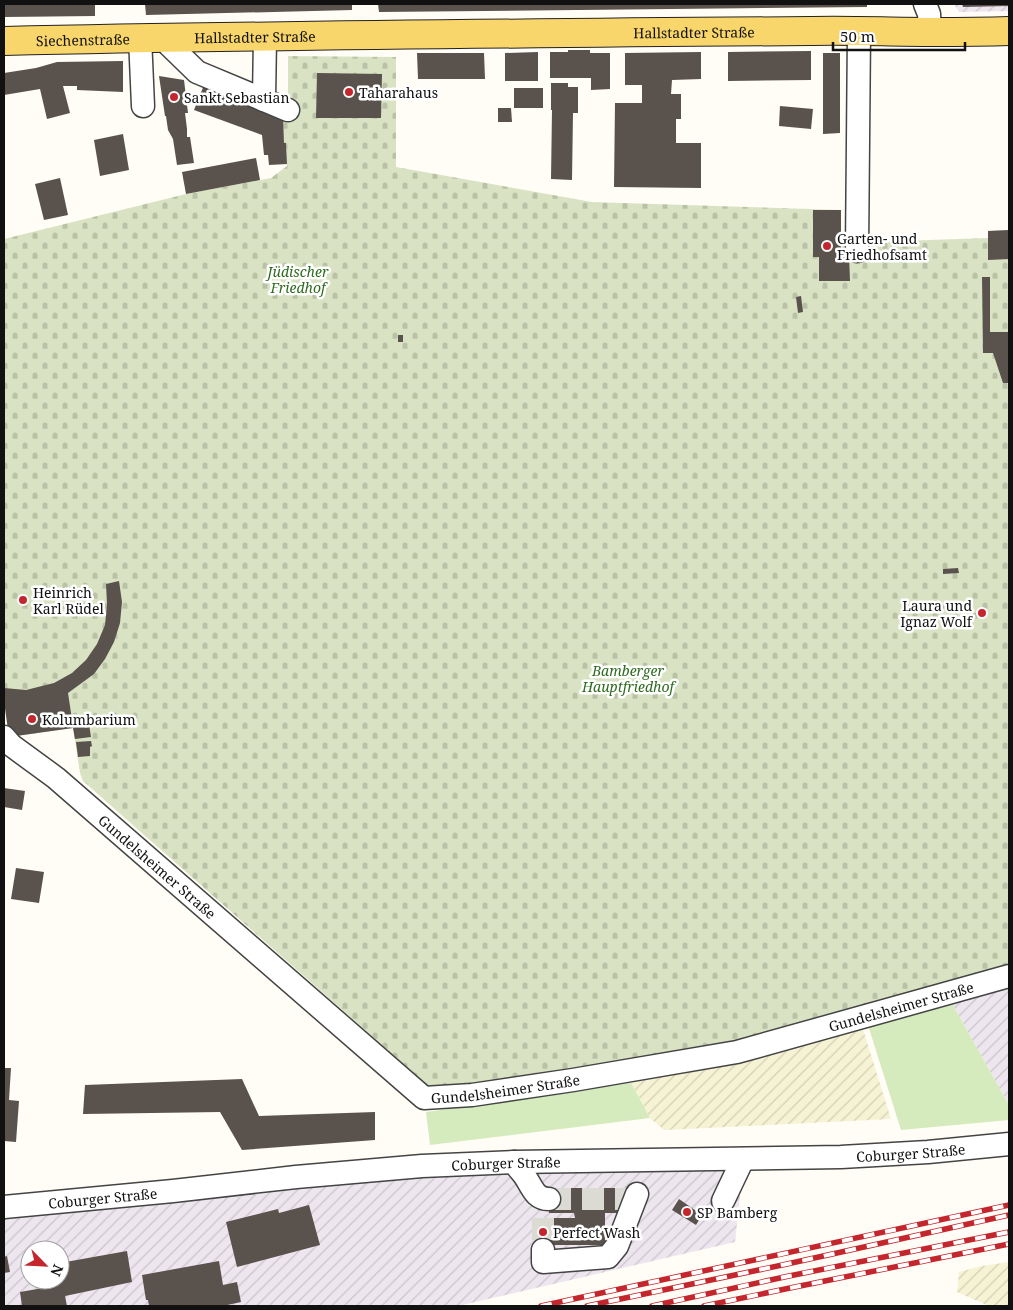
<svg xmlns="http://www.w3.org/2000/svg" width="1013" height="1310" font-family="'Noto Serif',serif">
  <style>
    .industrial { fill: url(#industrial-furrows); fill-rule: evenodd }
    .farmland { fill: url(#farmland-furrows) }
    .grass { fill: #d5ebbd }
    .cemetery { fill: url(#cemetery-stones) }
    .building { fill: #5a524d }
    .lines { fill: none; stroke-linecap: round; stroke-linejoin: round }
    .minor-tunnel { stroke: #dbdad3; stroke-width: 22; stroke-dasharray: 22 11; stroke-linecap: butt }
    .minor-casing { stroke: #444; stroke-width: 25 }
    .major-casing { stroke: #222; stroke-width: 30 }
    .minor { stroke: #fff; stroke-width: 22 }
    .major { stroke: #f9d66b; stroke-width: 28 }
    .rail-casing { stroke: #c4262e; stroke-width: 5.5 }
    .rail { stroke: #fff; stroke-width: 4; stroke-dasharray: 11; stroke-linecap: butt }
    .poi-dot { fill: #c4262e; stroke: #fff; stroke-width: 2 }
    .labels { text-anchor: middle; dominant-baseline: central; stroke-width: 5; stroke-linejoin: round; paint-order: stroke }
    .street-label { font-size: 14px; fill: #111; stroke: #fff }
    .poi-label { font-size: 14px; fill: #111; stroke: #fff; text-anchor: start }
    .park-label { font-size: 14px; font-style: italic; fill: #2f6b1f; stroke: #fff }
  </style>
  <defs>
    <pattern id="industrial-furrows" width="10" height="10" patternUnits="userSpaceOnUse" patternTransform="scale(1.25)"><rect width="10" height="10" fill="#eee6ef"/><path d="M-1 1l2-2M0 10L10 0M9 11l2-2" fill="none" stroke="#cbc4cc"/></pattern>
    <pattern id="farmland-furrows" width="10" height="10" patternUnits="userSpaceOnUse" patternTransform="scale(1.25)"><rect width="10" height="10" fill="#f6f3d4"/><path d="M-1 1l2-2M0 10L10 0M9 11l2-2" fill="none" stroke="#d2cfb5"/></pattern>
    <pattern id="cemetery-stones" width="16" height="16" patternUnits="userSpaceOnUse" patternTransform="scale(1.25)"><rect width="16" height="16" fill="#d9e3c4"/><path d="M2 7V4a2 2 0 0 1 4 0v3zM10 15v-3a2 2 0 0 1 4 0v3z" fill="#b9c2a7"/></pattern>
  </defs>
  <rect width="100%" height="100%" fill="#fffdf5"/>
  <g class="industrial">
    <path d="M954,4h55v7l-50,1z"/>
    <path d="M1009,984v121l-59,-105z"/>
    <path d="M745,1150l-10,92 -277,64h-454v-107zM30,1250h30v30h-30z"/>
  </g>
  <g class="farmland">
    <path d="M862,1026l29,93 -227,11 -14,-12 -19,-35z"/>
    <path d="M1009,1262v44h-20l-32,-14 2,-20 23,-6z"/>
  </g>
  <g class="grass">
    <path d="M950,1000l59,105v15l-108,10 -34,-108z"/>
    <path d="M631,1083l19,35 -220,27 -4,-33z"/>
  </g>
  <path class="cemetery" d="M288,56l108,1v110l196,35 249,8v33l147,-5v-7l21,-1v736l-277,79 -299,45 -350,-309 -3,-8 -7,-45 -64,9 -5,-36v-462l182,-45 85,-16 16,-12 -1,-23h-2l-1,-29h5z"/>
  <g class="building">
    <path d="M4,4h91v12l-91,1z"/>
    <path d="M145,4h207v6l-206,5z"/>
    <path d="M378,4h489v3l-488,5z"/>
    <path d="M962,4h47v2l-46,1z"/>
    <path d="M568,50h22v3h20v36l-19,1v-12h-41v-26h18z"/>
    <path d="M811,51v29l-83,1v-29z"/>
    <path d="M538,52v29h-33v-28z"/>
    <path d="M701,52v27l-29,1 -1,14h10v25h-5v24h25v45l-87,-1 1,-84h27v-18h-17v-32z"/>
    <path d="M417,53h67l1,26h-67z"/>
    <path d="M823,53h17v80l-17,1z"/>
    <path d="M123,61v31l-46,-2v-4h-14l7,27 -23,6 -7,-30 -36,6v-22l32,-5 21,-6z"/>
    <path d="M317,73l65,1 -1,44h-65z"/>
    <path d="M159,76l25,4 4,33h-3l2,16v8h3l4,26 -17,2 -4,-26 -5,-9 -2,-14h-1z"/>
    <path d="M551,83h17v4h10v26h-5l-1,67 -21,-1 1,-69h-1z"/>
    <path d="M204,85l79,29 1,29h2l1,21 -18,1 -1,-10h-4l-2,-20 -68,-25z"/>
    <rect x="514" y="88" width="29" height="20"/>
    <path d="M780,106l33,3 -2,20 -32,-3z"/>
    <path d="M498,108h13l1,14h-14z"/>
    <path d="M123,134l6,36 -29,6 -6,-36z"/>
    <path d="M256,158l4,22 -74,14 -4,-22z"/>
    <path d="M60,178l8,37 -24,5 -9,-36z"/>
    <path d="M813,210h28v44h8l1,27h-31v-24h-6z"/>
    <path d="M1009,230v29l-21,1v-29z"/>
    <path d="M982,277h8v55h19v51h-6l-10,-30h-10z"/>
    <path d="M801,296l2,16 -5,1 -2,-16z"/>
    <rect x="398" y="335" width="5" height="7"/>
    <path d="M958,568l1,5 -16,1v-5z"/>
    <path d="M119,581l3,21 -2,21 -6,19 -9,17 -11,15 -26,19 5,33 16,-2 2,13 -16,2 -2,-11 -64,9 -5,-36v-13l22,2 28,-7 18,-10 14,-13 11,-16 8,-19 2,-21 -1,-20z"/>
    <path d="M91,741l1,5 -2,1v9l-12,1 -2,-15z"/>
    <path d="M4,788l21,3 -3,19 -18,-3z"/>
    <path d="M16,868l28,4 -5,31 -28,-4z"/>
    <path d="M4,1068h7l-2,32 10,1 -3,41 -12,-1z"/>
    <path d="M242,1079l17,37 116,-4v28l-133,10 -22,-38 -137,2 2,-29z"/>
    <path d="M550,1188h75v25h-20v32h-55l-14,5v-32h39l-1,-5h-25z"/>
    <path d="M679,1199l23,16 -6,10 -24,-15z"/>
    <path d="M309,1205l11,40 -83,22 -11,-45 52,-13 1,4z"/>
    <path d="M127,1251l5,31 -67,14 2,10h-45l-2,-14 29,-5 -1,-7h12v-17z"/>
    <path d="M7,1256l3,16 -6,1v-16z"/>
    <path d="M219,1261l4,24 14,-3 4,20 -18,4h-74l-1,-6h-2l-4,-25z"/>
  </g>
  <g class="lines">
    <g class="minor-tunnel">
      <path d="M549,1199h76"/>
      <path d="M543,1218v32"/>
    </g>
    <defs>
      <g id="minor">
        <path d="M925,4l4,10 1,18"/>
        <path d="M140,37l3,69"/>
        <path d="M161,37l36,35 91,38"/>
        <path d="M264,100l1,-63"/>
        <path d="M857,251l2,-220"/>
        <path id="s1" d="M4,737l7,8 45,33 368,320 48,-3 101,-15 164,-28 272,-76"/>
        <path d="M514,1162c3,5 7,9 10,13 8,11 10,24 25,24"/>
        <path d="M723,1201l20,-42"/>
        <path id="s2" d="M4,1207l169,-16 123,-14 126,-11 92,-4 327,-5 87,-5 81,-8"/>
        <path d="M543,1250v12l65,-5 9,-11 20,-52"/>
      </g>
      <g id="major">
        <path id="s3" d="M4,41c269,-6 539,-8 808,-10 39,-1 78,1 116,1 27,0 54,0 81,-1"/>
      </g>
    </defs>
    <use href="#minor" class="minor-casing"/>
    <use href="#major" class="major-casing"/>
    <use href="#minor" class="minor"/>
    <use href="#major" class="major"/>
    <defs>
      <g id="rail">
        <path d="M541,1306l468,-101"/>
        <path d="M587,1306l200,-42 222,-49"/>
        <path d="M652,1306l137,-30 220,-44"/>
        <path d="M704,1306l86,-18 219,-44"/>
      </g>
    </defs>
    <use href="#rail" class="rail-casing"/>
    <use href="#rail" class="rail"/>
  </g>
  <g class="poi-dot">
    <circle cx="349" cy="92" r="5"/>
    <circle cx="174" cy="97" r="5"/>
    <circle cx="827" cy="246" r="5"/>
    <circle cx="23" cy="600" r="5"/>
    <circle cx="982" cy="613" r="5"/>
    <circle cx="32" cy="719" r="5"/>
    <circle cx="687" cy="1212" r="5"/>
    <circle cx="543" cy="1232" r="5"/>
  </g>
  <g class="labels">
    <g class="street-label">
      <text stroke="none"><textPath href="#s3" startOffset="690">Hallstadter Straße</textPath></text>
      <text stroke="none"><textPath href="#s3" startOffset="251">Hallstadter Straße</textPath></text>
      <text stroke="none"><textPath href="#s3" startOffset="79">Siechenstraße</textPath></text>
      <text stroke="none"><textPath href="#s1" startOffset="201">Gundelsheimer Straße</textPath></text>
      <text stroke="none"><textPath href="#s1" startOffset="1041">Gundelsheimer Straße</textPath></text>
      <text stroke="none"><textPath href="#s1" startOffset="636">Gundelsheimer Straße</textPath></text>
      <text stroke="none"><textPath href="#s2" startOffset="909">Coburger Straße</textPath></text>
      <text stroke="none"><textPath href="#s2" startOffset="504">Coburger Straße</textPath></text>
      <text stroke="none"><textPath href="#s2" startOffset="99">Coburger Straße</textPath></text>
    </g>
    <g class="poi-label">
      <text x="359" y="92">Taharahaus</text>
      <text x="184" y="97">Sankt Sebastian</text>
      <text x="837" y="238">Garten- und<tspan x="837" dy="16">Friedhofsamt</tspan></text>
      <text x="33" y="592">Heinrich<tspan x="33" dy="16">Karl Rüdel</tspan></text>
      <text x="972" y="605" text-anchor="end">Laura und<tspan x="972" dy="16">Ignaz Wolf</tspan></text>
      <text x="42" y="719">Kolumbarium</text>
      <text x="697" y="1212">SP Bamberg</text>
      <text x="553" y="1232">Perfect Wash</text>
    </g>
    <g class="park-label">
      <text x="298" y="271">Jüdischer<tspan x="298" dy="16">Friedhof</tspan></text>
      <text x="628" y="670">Bamberger<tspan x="628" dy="16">Hauptfriedhof</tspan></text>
    </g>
  </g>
  <rect width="1013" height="1310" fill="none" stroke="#111111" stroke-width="10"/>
  <g transform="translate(45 1265) rotate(114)"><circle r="24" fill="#ffffff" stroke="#a0a0a0"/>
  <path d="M0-4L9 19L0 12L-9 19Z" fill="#c4262e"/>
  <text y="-8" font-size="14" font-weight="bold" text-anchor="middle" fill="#111111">N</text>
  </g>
  <path d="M833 42v8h132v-8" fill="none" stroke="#111111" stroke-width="2.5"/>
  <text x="840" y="42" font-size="15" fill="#111111" stroke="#ffffff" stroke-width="4" paint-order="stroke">50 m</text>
</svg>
